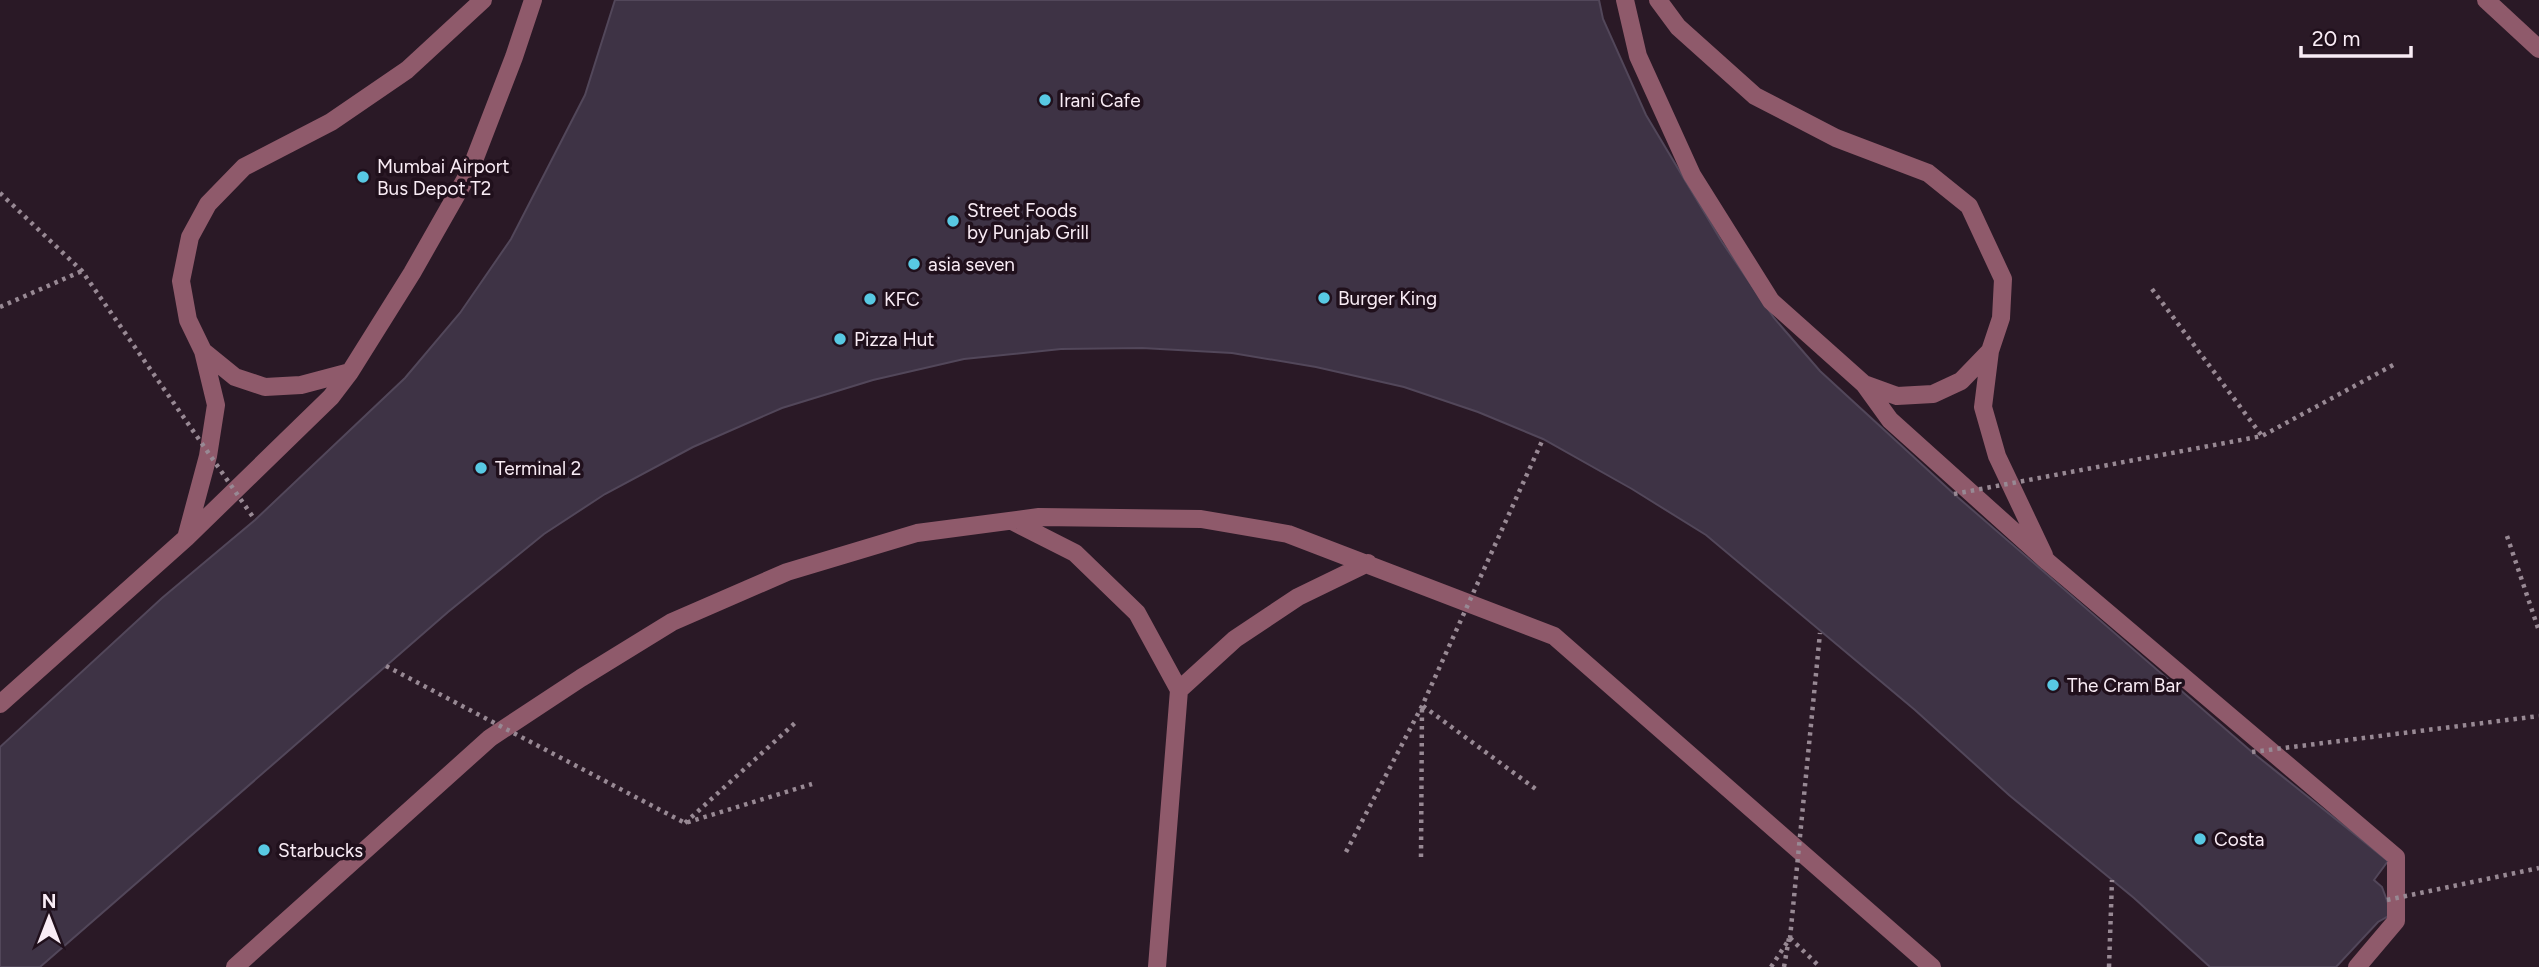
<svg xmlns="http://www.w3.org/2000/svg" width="2539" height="967" viewBox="0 0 2539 967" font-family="Figtree,sans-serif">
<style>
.building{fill:#3e3345;stroke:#52475a;stroke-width:2}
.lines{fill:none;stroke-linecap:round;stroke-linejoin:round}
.path{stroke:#988994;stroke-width:4.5;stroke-dasharray:3.5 5;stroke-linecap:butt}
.service{stroke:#8f5a6b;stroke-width:18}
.path-bridge{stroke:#988994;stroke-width:4.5;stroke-dasharray:3.5 5;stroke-linecap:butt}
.poi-dot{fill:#58c9e3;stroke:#20101c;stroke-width:2.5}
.labels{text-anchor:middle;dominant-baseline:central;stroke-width:7;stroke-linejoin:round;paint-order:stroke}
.poi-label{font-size:19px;fill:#f9ecf5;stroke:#20101c;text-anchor:start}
</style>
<rect width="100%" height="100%" fill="#2a1926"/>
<path class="building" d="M615,0H1599L1603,19L1646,115L1722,242L1774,318L1820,371L1954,494L2252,752L2388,861L2374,880L2382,887L2392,914L2378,922L2336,967H2210L2134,898L2009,795L1915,710L1706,535L1632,489L1543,439L1478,412L1404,387L1316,367L1232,353L1142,348L1061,349L964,359L873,380L782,408L693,447L605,494L544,534L448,612L40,967H0V747L162,598L255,520L405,378L460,313L511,239L585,95Z"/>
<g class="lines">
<path class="path" d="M2152,289L2262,436
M0,307L82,271
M2507,536L2539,631
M1423,706L1537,790
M685,823L795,723
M1421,857L1422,706
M1790,938L1820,967
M1784,967L1789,938
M2109,967L2112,880"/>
<path class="service" d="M1625,0L1638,56L1692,175L1771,301L1864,384L1890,420L2048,562L2396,857V921L2357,967
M1658,0L1678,27L1755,96L1836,138L1928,173L1969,206L2003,279L2001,318L1990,351L1961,381L1933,394L1897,396L1864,384
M2486,0L2539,49
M1990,351L1983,407L1997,456L2044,555
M350,372L301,385L265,387L235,377L203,351L188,320L181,281L190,237L208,204L244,167L331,122L407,70L483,0
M1012,521L1075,553L1137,613L1179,690L1157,967
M186,538L208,456L216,405L203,351
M1179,690L1235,639L1298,597L1368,563
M0,704L186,538L331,397L350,372L412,273L470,171L514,57L533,0
M235,967L490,738L581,678L672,622L787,572L917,533L1039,517L1201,519L1288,534L1554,636L1932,967"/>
<path class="path-bridge" d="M0,193L82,271L255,520
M1954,494L2262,436L2395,364
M386,666L685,823L812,784
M2252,752L2539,716
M1346,852L1422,706L1543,439
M2387,900L2539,868
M1771,967L1790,938L1820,633"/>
</g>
<g class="poi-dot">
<circle cx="1045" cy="100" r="7"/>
<circle cx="363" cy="177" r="7"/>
<circle cx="953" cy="221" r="7"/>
<circle cx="914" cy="264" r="7"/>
<circle cx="1324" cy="298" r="7"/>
<circle cx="870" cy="299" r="7"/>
<circle cx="840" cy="339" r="7"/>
<circle cx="481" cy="468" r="7"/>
<circle cx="2053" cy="685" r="7"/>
<circle cx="2200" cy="839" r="7"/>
<circle cx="264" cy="850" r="7"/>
</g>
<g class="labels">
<g class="poi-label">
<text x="1059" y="100">Irani Cafe</text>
<text x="377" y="166">Mumbai Airport<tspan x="377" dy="22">Bus Depot T2</tspan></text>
<text x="967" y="210">Street Foods<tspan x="967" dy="22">by Punjab Grill</tspan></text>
<text x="928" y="264">asia seven</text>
<text x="1338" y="298">Burger King</text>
<text x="884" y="299">KFC</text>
<text x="854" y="339">Pizza Hut</text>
<text x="495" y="468">Terminal 2</text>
<text x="2067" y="685">The Cram Bar</text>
<text x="2214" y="839">Costa</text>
<text x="278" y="850">Starbucks</text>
</g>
</g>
<g transform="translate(49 918)" stroke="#20101c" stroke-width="5" paint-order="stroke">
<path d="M0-5L12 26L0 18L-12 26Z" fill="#f9ecf5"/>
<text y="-10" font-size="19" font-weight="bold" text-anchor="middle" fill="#f9ecf5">N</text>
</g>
<path d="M2301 46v10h110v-10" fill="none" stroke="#f9ecf5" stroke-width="3.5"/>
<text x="2312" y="46" font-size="21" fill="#f9ecf5" stroke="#20101c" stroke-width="5" paint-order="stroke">20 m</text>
</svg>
